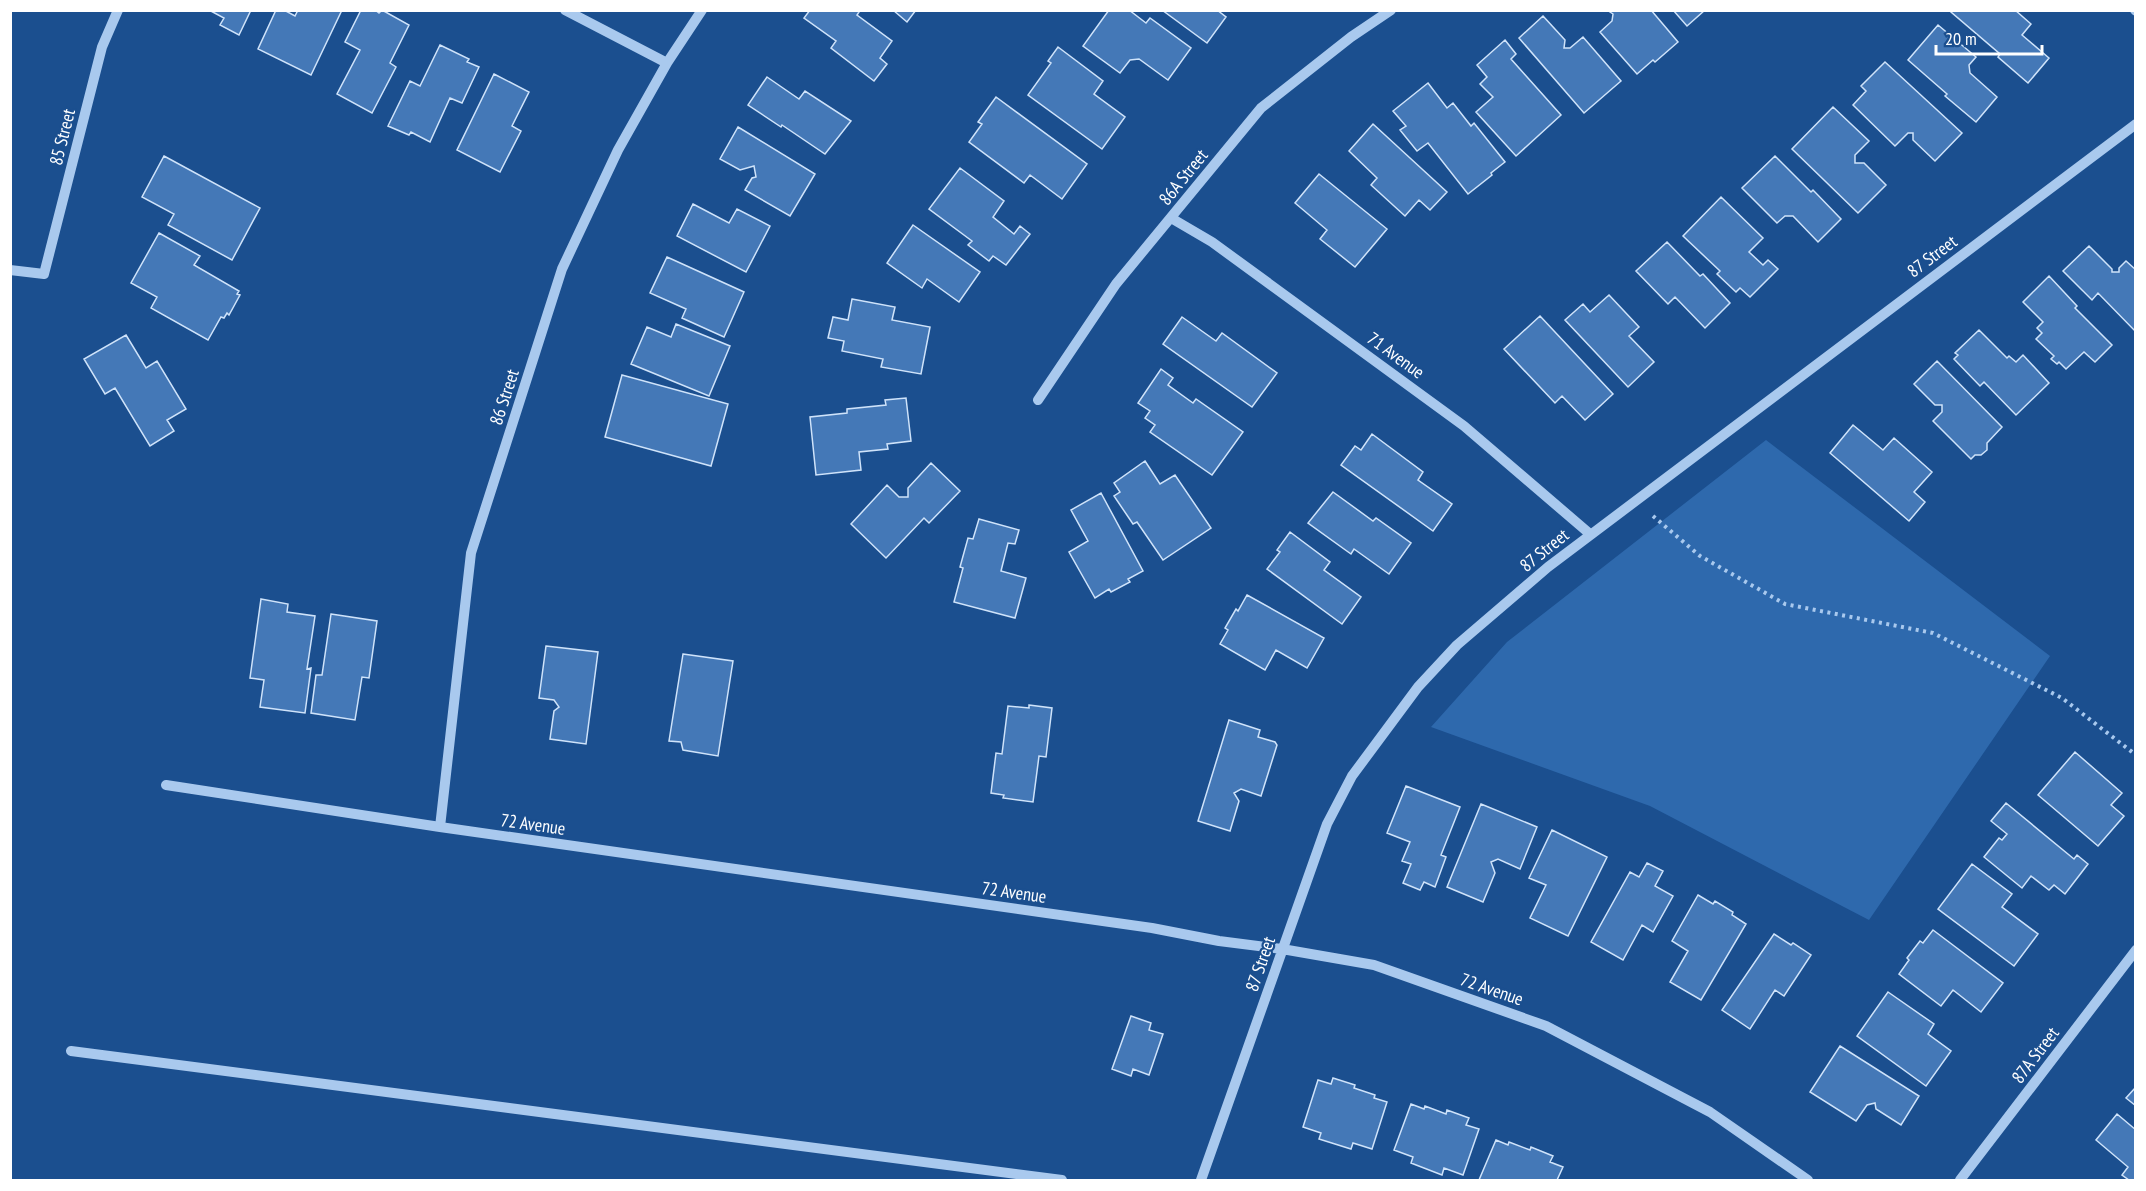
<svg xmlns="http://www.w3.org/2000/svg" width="2146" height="1191" viewBox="0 0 2146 1191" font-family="'PT Sans Narrow',sans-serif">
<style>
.green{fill:#2e69ad}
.building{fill:#4478b7;stroke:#cfe3fa;stroke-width:1.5}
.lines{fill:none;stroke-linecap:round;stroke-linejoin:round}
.path{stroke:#a9c9ee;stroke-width:4;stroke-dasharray:3 4.5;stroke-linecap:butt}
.minor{stroke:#a9c9ee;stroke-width:10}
.labels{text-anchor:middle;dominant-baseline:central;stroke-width:4.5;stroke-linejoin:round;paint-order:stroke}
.street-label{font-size:18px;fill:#fff;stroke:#1b4f8f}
</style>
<rect width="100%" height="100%" fill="#1b4f8f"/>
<path class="green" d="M1766,440L2050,656L1869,920L1650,806L1431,727L1507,642Z"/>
<path class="building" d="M209,10H251L239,35L220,25L224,18Z
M276,10H284L295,16L298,10H342L311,75L258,49Z
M361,10H375L379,13L382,10L409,25L390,63L396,67L372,113L337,94L360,50L345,42Z
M810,10H856L859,12L857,15L892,41L880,58L887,64L874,81L831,48L836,41L804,18Z
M893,10H916L907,22Z
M1109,10H1129L1146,23L1150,18L1191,48L1168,80L1139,59L1130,60L1120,73L1083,46Z
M1162,10H1217L1226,17L1207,43Z
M1607,10H1651L1678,42L1655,62L1653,60L1637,74L1600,32L1612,21L1613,14Z
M1673,10H1705L1687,26Z
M1952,10H2015L2031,24L2022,35L2049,58L2028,83L1998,57L2000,54L1951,12Z
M1543,16L1565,40L1564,48H1570L1583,37L1621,81L1584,113L1519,38Z
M1938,25L1976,57L1969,65L1970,73L1997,97L1976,122L1945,96L1947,94L1908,60Z
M1505,40L1516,54L1511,59L1561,115L1516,156L1476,112L1493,97L1480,84L1487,77L1477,65Z
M440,45L469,59L467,62L479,67L462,103L450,98L430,142L411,132L409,135L388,126L410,81L420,86Z
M1058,47L1103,81L1094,94L1125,117L1102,149L1028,95L1051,63L1048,61Z
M1885,62L1962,133L1935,161L1913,140V133H1908L1895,146L1853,105L1866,91L1861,86Z
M494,74L529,92L512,126L521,131L500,172L457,150Z
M767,77L799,99L805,91L851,121L825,154L782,125L781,127L748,105Z
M1428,83L1447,108L1453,103L1471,126L1474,123L1505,162L1491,173L1492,175L1468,194L1428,143L1417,151L1400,130L1406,126L1393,111Z
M996,97L1087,164L1062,199L1030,175L1024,183L969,142L982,124L978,122Z
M1833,107L1869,141L1855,155V163H1864L1886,185L1858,213L1792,149Z
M1373,124L1447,192L1430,210L1419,200L1405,216L1371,185L1377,178L1349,151Z
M738,127L815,174L790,216L745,190L752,178L756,177L754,166L740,170L720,159Z
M164,156L260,208L232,260L168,225L174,214L142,197Z
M1775,156L1811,192L1813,190L1841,219L1818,242L1793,216H1785L1777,223L1742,188Z
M960,168L1004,201L993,217L1014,234L1020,226L1030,234L1006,265L993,256L989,261L968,245L972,241L929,209Z
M1319,174L1387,229L1355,267L1320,239L1327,230L1295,203Z
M1721,197L1763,238L1749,252L1763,265L1768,260L1778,269L1750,297L1740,288L1736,292L1717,274L1720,271L1683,236Z
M693,204L729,223L737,209L770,226L746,272L677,236Z
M913,225L980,272L959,302L927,279L922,288L887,263Z
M159,233L200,256L194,265L239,291L237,294L240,295L229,315L227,313L224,318L221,317L208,340L151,308L157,297L131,283Z
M1667,242L1700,276L1703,274L1730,303L1705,328L1675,297L1668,304L1636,271Z
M2089,246L2112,269V272H2119V268L2126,261L2136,270V332L2098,293L2092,300L2063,271Z
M667,257L744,292L724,337L682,318L686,309L650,293Z
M2049,276L2077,306L2075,308L2112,345L2095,362L2084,352L2066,369L2059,362L2057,364L2051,359L2054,356L2036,339L2042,333L2037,328L2043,322L2023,302Z
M1609,295L1639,327L1629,336L1654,362L1628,387L1565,320L1583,304L1590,312Z
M852,299L895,307L892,320L930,327L921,374L881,367L883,359L842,351L844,341L828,338L833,317L848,320Z
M1540,316L1613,394L1585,420L1562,396L1555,403L1504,349Z
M1182,317L1216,341L1222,333L1277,373L1252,407L1163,344Z
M676,324L730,346L709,396L631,364L647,327L671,337Z
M1979,330L2007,358L2009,356L2016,362L2023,355L2049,383L2016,415L1984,382L1980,386L1954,359L1958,355L1955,353Z
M126,335L146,368L157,361L186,409L167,420L174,431L150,446L115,388L105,394L84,359Z
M1937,361L2002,427L1987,443V450L1981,455H1975L1971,459L1933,421L1942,412V405H1935L1914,384Z
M1161,369L1173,378L1168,385L1193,403L1196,399L1243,432L1212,475L1150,432L1155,425L1145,418L1150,411L1138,403Z
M622,375L728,404L711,466L605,437Z
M906,398L911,441L887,444L888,449L859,452L861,470L816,475L810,417L847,413V409L886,405L885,400Z
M1853,425L1883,450L1894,438L1932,472L1914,492L1925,502L1909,521L1830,453Z
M1372,434L1423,472L1418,480L1452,504L1433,531L1341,465L1355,446L1361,450Z
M1145,461L1160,484L1175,475L1211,528L1163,560L1137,522L1133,524L1114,496L1120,492L1114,483Z
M931,463L960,491L929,523L924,518L886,558L851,524L887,485L899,497H908V488Z
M1333,492L1373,521L1376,518L1411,543L1389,574L1354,549L1351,554L1308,523Z
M1101,493L1143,571L1128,579L1130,582L1111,592L1109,589L1095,598L1069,552L1088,541L1071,510Z
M979,519L1019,530L1015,544L1008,543L1001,571L1026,578L1015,618L954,602L963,568L960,567L968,538L973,539Z
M1290,532L1330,562L1324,570L1361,597L1342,624L1267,569L1280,552L1277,550Z
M1247,595L1324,638L1307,668L1276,650L1265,670L1220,644L1228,630L1225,628L1236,609L1238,611Z
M261,599L288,604L287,612L315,616L307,669L311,668L305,713L260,707L264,680L250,678Z
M331,614L377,621L369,678L362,677L355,720L311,713L316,675H322Z
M546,646L598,652L586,744L550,739L554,711L559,707L554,700L539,698Z
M683,654L733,661L718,756L683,750L681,742L669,741Z
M1029,705L1052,708L1046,757L1039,756L1033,802L1003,798L1004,795L991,793L996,753L1002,754L1008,706L1029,708Z
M1229,720L1260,730L1258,737L1275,742L1277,745L1261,796L1241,789L1234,793L1239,801L1230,831L1198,821Z
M2075,752L2122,793L2111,805L2124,816L2098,846L2038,795Z
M1406,786L1460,807L1441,855L1446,857L1435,887L1424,882L1420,890L1403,883L1411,864L1402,861L1410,842L1387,833Z
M2006,803L2074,859L2077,855L2088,864L2065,894L2054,885L2049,890L2031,876L2022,888L1984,857L1999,838L2002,840L2007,834L1991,821Z
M1481,804L1537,827L1520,869L1498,859L1491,862L1495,873L1483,902L1447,887Z
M1552,830L1607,857L1568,936L1530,918L1546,885L1529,878Z
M1647,863L1663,871L1655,886L1673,896L1653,932L1642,925L1623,960L1591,942L1630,872L1639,877Z
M1972,864L2012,894L2002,907L2038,934L2014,966L1938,909Z
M1698,895L1713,904L1715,901L1733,912L1732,915L1746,924L1701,1000L1670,982L1688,951L1672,941Z
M1933,930L2003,983L1981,1012L1953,990L1941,1006L1899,974L1909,960L1907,958L1920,941L1923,943Z
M1774,934L1791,945L1793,943L1811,955L1784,996L1775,990L1750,1029L1722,1010Z
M1888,992L1934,1024L1928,1034L1951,1051L1926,1086L1857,1036Z
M1131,1016L1151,1023L1149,1030L1163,1034L1149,1075L1133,1069L1131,1076L1112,1069Z
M1840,1046L1919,1096L1901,1125L1876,1109L1875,1103L1867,1105L1856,1121L1810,1092Z
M1333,1078L1355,1085L1354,1088L1375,1095L1374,1098L1387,1102L1372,1149L1353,1143L1351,1149L1319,1139L1321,1133L1303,1127L1318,1080L1331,1084Z
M2136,1087V1106L2126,1098Z
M1411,1104L1424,1109L1425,1106L1446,1114L1447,1110L1469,1118L1466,1125L1479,1129L1463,1175L1444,1168L1442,1175L1411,1163L1413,1157L1394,1150Z
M2117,1114L2136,1130V1180H2129L2122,1175L2128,1167L2096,1140Z
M1496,1140L1508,1145L1509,1142L1530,1150L1531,1147L1553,1156L1550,1162L1563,1167L1557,1180H1479Z"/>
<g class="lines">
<path class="path" d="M1653,516L1700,556L1785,604L1933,633L2062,698L2136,755"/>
<path class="minor" d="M565,10L667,63
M2135,10L2136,11
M1171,218L1212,242L1464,426L1590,534
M10,270L44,274L102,47L118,10
M1038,400L1116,284L1261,108L1351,37L1391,10
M166,785L440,827L1152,928L1219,941L1282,949L1374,965L1546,1026L1710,1112L1808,1180
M440,827L471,553L562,269L618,150L667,63L702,10
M71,1051L1062,1180
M1201,1180L1327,824L1352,776L1418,687L1457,645L1548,567L2136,124
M1960,1180L2136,950"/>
</g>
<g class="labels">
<g class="street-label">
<text transform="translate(62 137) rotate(-76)">85 Street</text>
<text transform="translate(1183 177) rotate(-51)">86A Street</text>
<text transform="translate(1932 256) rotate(-37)">87 Street</text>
<text transform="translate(1396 355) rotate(36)">71 Avenue</text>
<text transform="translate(504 397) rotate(-72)">86 Street</text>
<text transform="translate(1544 550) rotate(-39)">87 Street</text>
<text transform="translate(533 824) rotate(8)">72 Avenue</text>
<text transform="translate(1014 892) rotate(8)">72 Avenue</text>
<text transform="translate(1260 964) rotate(-71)">87 Street</text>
<text transform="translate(1492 989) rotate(19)">72 Avenue</text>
<text transform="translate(2035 1055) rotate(-53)">87A Street</text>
</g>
</g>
<rect width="2146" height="1191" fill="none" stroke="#ffffff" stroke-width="24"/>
<path d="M1936 45v9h106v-9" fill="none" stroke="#ffffff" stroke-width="3"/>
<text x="1945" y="45" font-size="18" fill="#ffffff" stroke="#1b4f8f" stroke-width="4.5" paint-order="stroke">20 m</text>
</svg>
